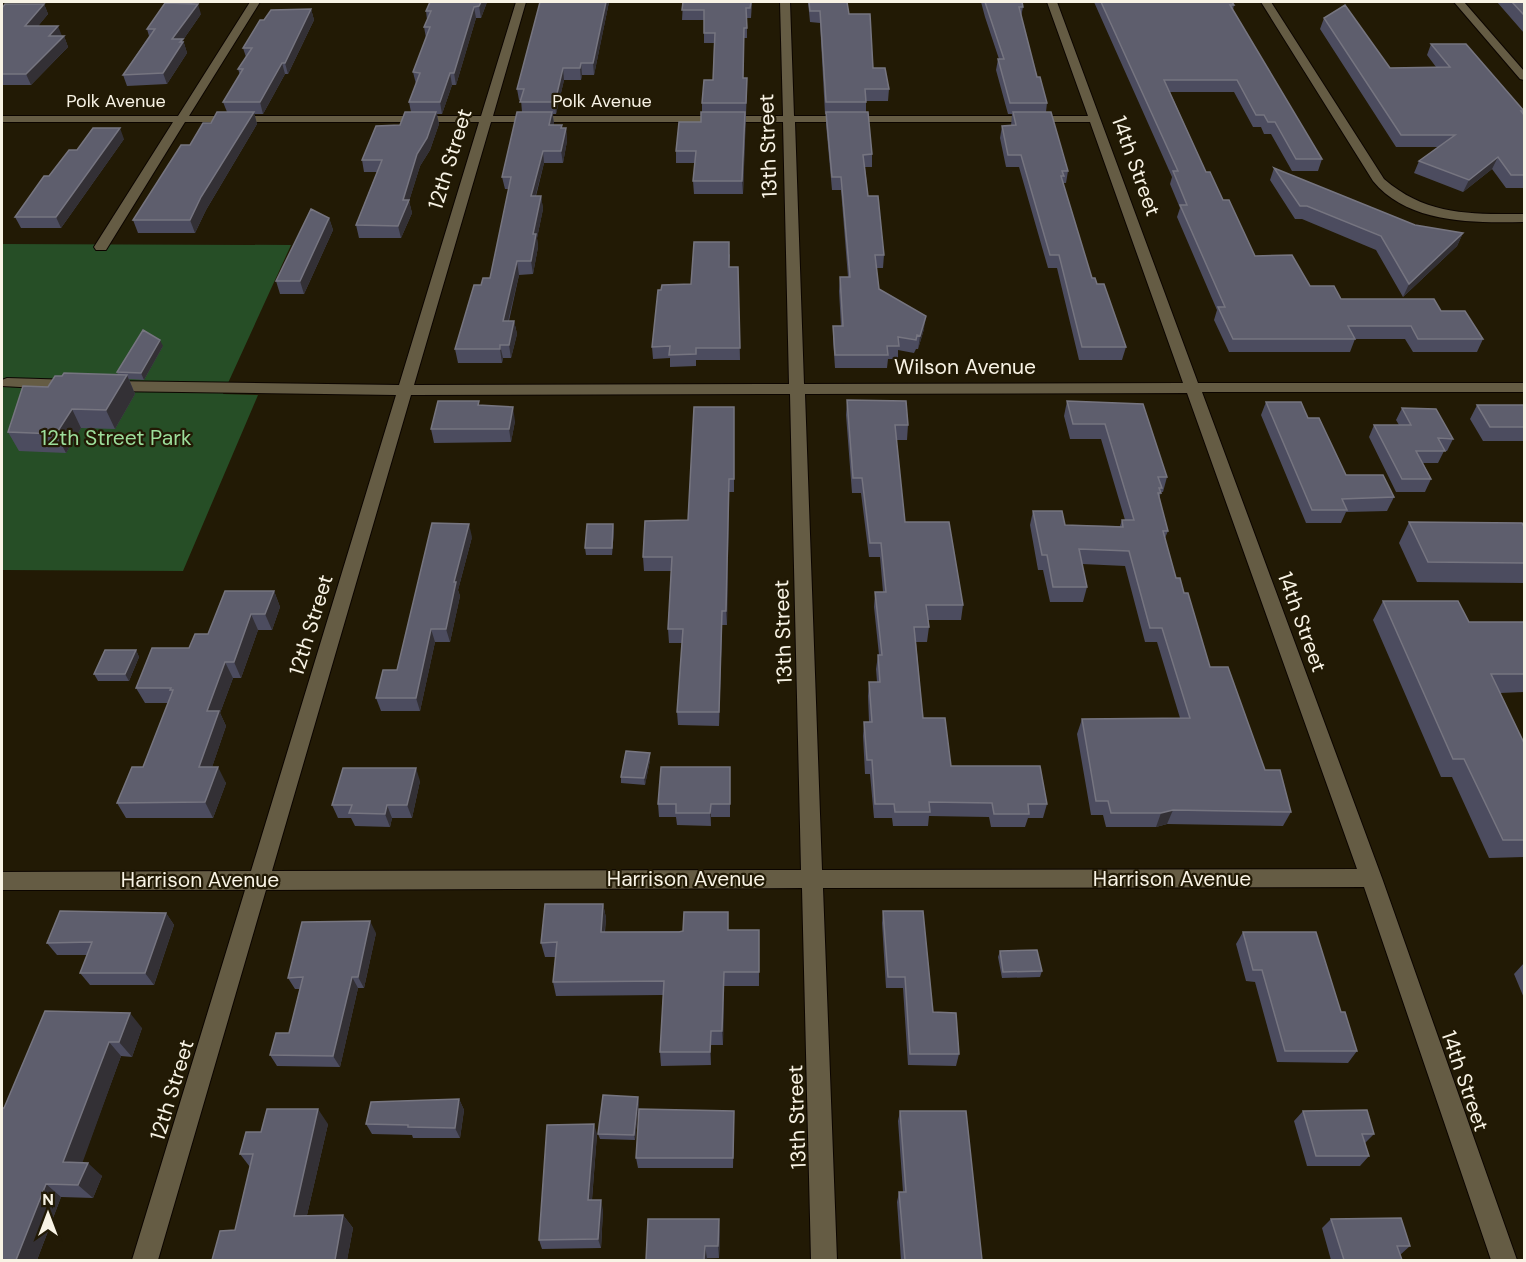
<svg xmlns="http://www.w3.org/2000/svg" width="1526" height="1262" viewBox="0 0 1526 1262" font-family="'DM Sans',sans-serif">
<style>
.green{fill:#264e26}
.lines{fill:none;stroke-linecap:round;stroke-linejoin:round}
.minor-casing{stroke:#0c0500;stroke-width:2}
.minor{fill:#655c44;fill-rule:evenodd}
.wall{fill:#4c4c5f}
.shaded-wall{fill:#333035}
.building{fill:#5e5e6d;stroke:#767580;stroke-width:1.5}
.labels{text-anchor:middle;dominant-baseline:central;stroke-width:4.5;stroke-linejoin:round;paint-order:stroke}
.far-street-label{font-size:18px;fill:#f8f3e5;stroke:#221a05}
.street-label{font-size:21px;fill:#f8f3e5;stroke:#221a05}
.park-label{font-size:21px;fill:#9cde9b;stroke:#221a05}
</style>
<rect width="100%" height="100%" fill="#221a05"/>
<path class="green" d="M2,244L291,245L223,394L258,395L183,571L2,570Z"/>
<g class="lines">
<defs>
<path id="minor" d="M250,2H260L189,116H481L516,2H526L493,116H783L780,2H790L794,116H1088L1047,2H1057L1198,383H1524V392H1202L1382,878L1517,1260H1491L1364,887L823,888L837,1260H811L802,888L266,890L158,1260H132L245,890H2V872L251,871L396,395L107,391L100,386L107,381L399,385L479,122H185L106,250H96L94,247L173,122H2V116H178ZM491,122H783L789,384L414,385ZM795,122H1090L1183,383L804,384ZM1187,393L1357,869L822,870L805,394ZM790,394L801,870L272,871L411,395Z
M1261,2H1271L1384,179C1427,216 1470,214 1524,214V222C1474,223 1408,224 1373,181Z
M1454,2H1464L1524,71V80L1520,79Z
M7,378L74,380L81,385L74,390L2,386V380Z"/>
</defs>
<use href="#minor" class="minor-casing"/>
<use href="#minor" class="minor"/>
</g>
<path class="wall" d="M430,2H487L481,18H476L456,85H452L442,114H437L439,124L430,150L420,166L409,201L412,213L401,238H359L356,225L377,172H364L362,160L400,125L411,112L409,102L416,84L413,72L426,38L424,27L427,20L426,11Z
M609,2L594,75H582L581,80H564L556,114H553L554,125H562V128H566L567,141L563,163H544L536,196H541L543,209L537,238L538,247L533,274L519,275L509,321H514L517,334L511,358H503L502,363H458L455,349L481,285L490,278L509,189H505L502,177L522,112L521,100H519L517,89Z
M683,2H752L751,18H747V38H744L743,78L747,88L743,194H694L693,181L695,163H676V151L701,122L702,112V103L713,80L714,43H704V20H682Z
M808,2H847L849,14L873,68L889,89L888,101H866V112L872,154V167H865L868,196L884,255L883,268H876L879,289L924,329L918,349H916L914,353L898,350V359H888L887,368H835L833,339V326H841L839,291L840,277H848L841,190H832L826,124V114H825L820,23L810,22Z
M981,2H1022L1023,7L1021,17L1037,77L1047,103L1046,112L1068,171L1066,183H1063L1092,278L1097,284L1126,347L1122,360H1079L1057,268H1048L1019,167H1006L1000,138L1002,126H1011L1012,114H1008L996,70L998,59H999L985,17Z
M1094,2H1232L1234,5L1233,10L1322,159L1318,171H1292L1271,134H1264L1261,127H1253L1234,92H1170L1206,172L1255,256L1310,286L1341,299L1441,311L1483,339L1477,352H1413L1405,339H1355L1350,352H1229L1214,320L1217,310L1177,217L1180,208L1170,184L1172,177Z
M1497,2H1524V33Z
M44,4L48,14L38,26L62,36H64L68,47L31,85H2V8Z
M311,9L314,20L288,74H285L263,114H254L257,124L206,210L195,233H138L133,220L190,145L211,123L227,112L223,102L240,75L238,69L246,57L243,48L264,20Z
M201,14L183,40L187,53L167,84L127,86L123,75L149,36L147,29Z
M1324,18L1390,68L1436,67L1427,55L1431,44L1524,111L1523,113L1524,115V188H1506L1492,169L1463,192L1414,173L1419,161L1438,147H1396L1320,29Z
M124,139L61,228H21L15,217L49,176L77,150Z
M1274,168L1415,225L1463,233L1457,246L1403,297L1376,250L1302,219H1295L1270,180Z
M329,218L333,230L304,294H280L276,281Z
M730,254L729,267H738L740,360H696V366L670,367V358L653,359L652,347L661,290L691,284Z
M163,346L144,380L129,379L135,394L115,429L81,428L66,453L19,451L8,432L48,387L62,376L118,375L117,372Z
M847,400L908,425L907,440H896L905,522L963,605L961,620H928L929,627L927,642H916L923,718L951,766L1047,804L1043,818H1028L1025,827H991L989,817L929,816L928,826H893L892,818H874L870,774H865L863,736L864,722H869L868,696L869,682H877L876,669L878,655H879L874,607L875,592H883L880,557H869L861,493H852L846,415Z
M1067,401L1143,404L1167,477L1163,492H1161L1159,499L1168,531L1165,538L1176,578L1184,593L1210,667L1265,770L1291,812L1283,826L1167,824L1156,827H1106L1103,815H1091L1077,734L1082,719L1180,718L1157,642H1145L1125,566L1082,564L1087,587L1083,602H1050L1043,570H1038L1030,525L1033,511L1065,525L1120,526L1122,520H1125L1101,439H1070L1064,416Z
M1266,402L1308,418L1346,475L1394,497L1387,511L1346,512L1341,523H1306L1261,415Z
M480,405L515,421L511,442L434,443L431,429Z
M1477,405H1524V441H1483L1470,419Z
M734,407V492H729L727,625H722L719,726L678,725L677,712L682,643H669L668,629L671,571H644L643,557L688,520Z
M1402,408L1453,439L1447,451H1444L1438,463H1423L1431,479L1425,492H1396L1369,437L1374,425H1399L1396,420Z
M1409,522L1524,527V583L1417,582L1399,543Z
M613,524L614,530L612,555H586L585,548Z
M472,537L458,590L460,596L450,642H435L420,711H381L376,698L397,670Z
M274,591L280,607L272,630H258L241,678H233L220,713L226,726L212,767L226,783L213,818H126L117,803L143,767L168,703H145L136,688L208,634Z
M1383,601L1469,622H1524V692L1500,693L1524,743V857L1489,858L1452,777H1441L1373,620Z
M136,650L139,657L129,681H98L94,674Z
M650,760L645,785L621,783V777Z
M730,767V817H711V826L677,825L676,817H659L658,804Z
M420,781L412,818H392L390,827L355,826L351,818H338L332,805Z
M603,904L606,918L605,932L759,930V986H724L723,1045H711V1065L661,1066L660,1052L663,995L556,996L553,982L556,957H545L541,943Z
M883,911L933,1012L959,1054L956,1066L908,1065L903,988H886L882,923Z
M166,913L174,925L154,985H90L80,973L87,955H57L47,943Z
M1243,932L1357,1051L1348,1063L1277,1062L1255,982L1246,981L1236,944Z
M376,933L364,988H358L340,1067L277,1066L270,1055L289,1033L300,989H295L288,978Z
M1000,951L1042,971L1040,977L1002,978L998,957Z
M1524,963V998L1514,974Z
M45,1011L142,1028L132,1057L121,1056L82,1162L102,1176L93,1198L61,1197L37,1260H2L4,1108Z
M459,1099L464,1110L460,1138H413L412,1135L372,1134L366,1124Z
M639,1102L635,1140L600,1139L598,1134Z
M900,1111L982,1260H901L897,1202L899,1192H903L898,1121Z
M1303,1111L1374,1134L1365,1143L1369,1156L1360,1166H1307L1294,1121Z
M734,1121L733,1168H638L636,1158Z
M328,1124L307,1215H343L353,1228L347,1260H212L235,1230L250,1167L240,1154L261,1132Z
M597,1134L592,1200L603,1210L601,1248L542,1249L539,1240Z
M1331,1219L1410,1246L1400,1255L1402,1260H1331L1322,1228Z
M720,1231L719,1258L646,1260Z"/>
<path class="shaded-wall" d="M481,2H487L481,18L479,6Z
M606,2H609L594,75L593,63Z
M44,4L48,14L30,36L25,26Z
M198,4L201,14L183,40L187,53L167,84L163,73L172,39Z
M474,7L476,18L456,85L454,73Z
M311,9L314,20L288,74L285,63Z
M58,26L62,36H49Z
M64,36L68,47L31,85L26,74Z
M282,63L285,74L263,114L260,102Z
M581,63L582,75L581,80L580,68Z
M563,68L564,80L556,114L555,102Z
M450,73L452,85L442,114L440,102Z
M254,112L257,124L206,210L195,233L190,220L201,197Z
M436,112L439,124L430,150L420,166L409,201L412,213L401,238L398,226L403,200L417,154Z
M552,112L554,124L551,138L549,125Z
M745,112V124L743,194L742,181Z
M120,128L124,139L61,228L56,217Z
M566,128L567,141L563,163L561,151Z
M543,151L544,163L532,209L531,196Z
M1498,157L1492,169L1463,192L1469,180Z
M541,196L543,209L537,238L538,247L533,274L531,261L533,234Z
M329,218L333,230L304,294L300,281Z
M1463,233L1457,246L1403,297L1409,284Z
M517,261L519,275L505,334L503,321Z
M926,316L924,329L918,349L920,336Z
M514,321L517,334L511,358L509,345Z
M160,340L163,346L144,380L141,373Z
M500,345L503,358L502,363L500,349Z
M127,375L135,394L115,429L106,410Z
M513,407L515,421L511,442L509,429Z
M72,409L81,428L66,453L56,434Z
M729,479V492L727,625L726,611Z
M469,524L472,537L458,590L460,596L450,642L446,629L454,582Z
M613,524L614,530L612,555V548Z
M274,591L280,607L272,630L265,614Z
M722,611V625L719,726V712Z
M251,614L258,630L241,678L234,662Z
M431,629L435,642L420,711L416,698Z
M136,650L139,657L129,681L125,674Z
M225,662L233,678L220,713L226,726L207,782L199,767L207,711Z
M650,753V760L645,785L644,778Z
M218,767L226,783L213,818L205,802Z
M416,768L420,781L412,818L407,805Z
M711,804V826L710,813Z
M387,805L392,818L390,827L385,814Z
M1173,810L1167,824L1156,827L1161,813Z
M603,904L606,918L603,946L601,932Z
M166,913L174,925L154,985L145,973Z
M370,921L376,933L364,988L358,977Z
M724,972V986L723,1045L722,1031Z
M352,977L358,988L340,1067L333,1056Z
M130,1013L142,1028L132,1057L119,1042Z
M711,1031V1065L710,1052Z
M109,1042L121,1056L78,1175L63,1162Z
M638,1097L639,1102L635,1140L634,1135Z
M459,1099L464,1110L460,1138L455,1128Z
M318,1109L328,1124L304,1228L294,1216Z
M594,1124L597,1134L591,1210L588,1200Z
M88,1163L102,1176L93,1198L78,1185Z
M46,1184L61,1197L37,1260H16Z
M601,1200L603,1210L601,1248L598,1239Z
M343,1215L353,1228L347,1260H335Z
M719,1219L720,1231L719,1258L718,1246Z
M705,1246L707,1258V1260H704Z"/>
<path class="building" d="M430,2H481L479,6L474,7L454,73H450L440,102H409L420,73L413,72L430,27H424L431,11H426Z
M540,2H606L593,63H581L580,68H563L555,102H520L524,89H517Z
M683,2H751L750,8H746L747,28H744L743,78H747L746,103H702L704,80H713L715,33H704V10H682Z
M809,2H847L849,14H870L873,68H885L889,89H865L866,102H826L820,11H810Z
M985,2H1022L1023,7H1019L1037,77H1040L1047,103H1010L998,59H1004Z
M1101,2H1232L1234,5H1230L1322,159H1296L1275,122H1268L1264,115H1256L1237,80H1164L1206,172H1210L1223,200H1229L1255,256L1292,255L1310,286H1334L1341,299H1434L1441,311H1465L1483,339H1418L1411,326H1348L1355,339H1233L1218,307H1225L1180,205H1187L1173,171H1178Z
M1512,2H1524V15Z
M165,3L198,4L172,39H183L180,42H183L163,73L123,75L155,29H147Z
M5,4H44L25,26H58L49,36H64L26,74H2V8Z
M1345,5L1390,68L1450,67L1431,44H1466L1524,111H1521L1524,115V175H1511L1498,157L1469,180L1419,161L1455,135H1401L1324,18Z
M311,9L285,63H282L260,102H223L243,69H238L252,48H243L260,20H264L271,10Z
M217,112H254L201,197L190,220H133L181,145H190L203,123H211Z
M405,112H436L427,138L417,154L403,200H409L398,226L356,225L382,160H362L376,126L400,125Z
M517,112H552L549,125H562L561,128H566L561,151H543L531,196H541L533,234H536L531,261H517L503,321H514L509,345H500V349H455L474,285H481L483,278H490L511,177H502Z
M701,112H745L742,181H693L696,151H676L679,122H701Z
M826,112H868L872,154L863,155L868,196H878L884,255H875L879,289L926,316L920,336L917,335L916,340L898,337L899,346H887L888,355H835L833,326H843L840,277H850L841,177H832Z
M1013,112H1051L1068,171H1062L1064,176H1061L1092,278H1095L1097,284H1104L1126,347H1082L1059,255H1050L1021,155H1008L1002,126L1016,125Z
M93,128H120L56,217H15L44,176H49L69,150H77Z
M1274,168L1415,225L1463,233L1409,284L1381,236L1307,206H1300Z
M311,209L329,218L300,281H276Z
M694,242H729V267H738L740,348H696V354L669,355L670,346L652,347L658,290H661L662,285L691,284Z
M143,330L160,340L141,373L117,372Z
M64,373L127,375L106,410L72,409L56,434L8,432L23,386L48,387L55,376H62Z
M847,400L906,401L908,425H895L905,522H949L963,605H926L929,627H914L923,718H945L951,766H1040L1047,804H1028L1029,814H994L992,803L929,802L930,812H895L894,804H875L872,760H867L864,722H872L869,682H880L878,655H882L875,592H886L881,543H870L862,478H853Z
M438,401H479L478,405L513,407L509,429H431Z
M1067,401L1143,404L1167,477H1158L1162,488H1159L1161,493H1158L1168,531H1163L1176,578H1180L1184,593H1188L1210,667H1228L1265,770H1280L1291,812L1173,810L1161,813H1111L1108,801H1096L1082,719L1190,718L1162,628H1150L1129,551L1079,549L1087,587H1053L1047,555H1042L1033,511H1062L1065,525L1123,527L1122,520H1134L1105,424H1073Z
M1266,402H1301L1308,418H1319L1346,475H1383L1394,497L1342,499L1347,510H1312Z
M1477,405H1524V427H1490Z
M694,407H734V479H729L726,611H722L719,712H677L683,629H668L672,557H643L645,521L688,520Z
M1402,408L1436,409L1453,439L1438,438L1445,451H1416L1431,479H1402L1374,425H1411Z
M1409,522L1522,523L1524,527V563L1428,562Z
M432,523L469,524L454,582H456L446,629H431L416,698H376L383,670H397Z
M587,524H613L612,548H585Z
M225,591H274L265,614H251L234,662H225L207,711H219L199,767H218L205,802L117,803L132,767H143L173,690H170L171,688H136L152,648H189L195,634H208Z
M1383,601H1458L1469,622H1524V674H1491L1524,743V840H1503L1464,759H1453Z
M105,650H136L125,674H94Z
M626,751L650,753L644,778L621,777Z
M661,767H730V804H711L710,813H676V804H658Z
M343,768H416L407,805H387L385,814L349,813L352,805H332Z
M545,904H603L601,932H679L683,931L684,912H728V930H759V972H724L722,1031H711L710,1052H660L664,981L553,982L557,942L541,943Z
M60,911L166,913L145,973H80L92,942L47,943Z
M883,911H923L933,1012L956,1013L959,1054H910L905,977H888Z
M370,921L358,977H352L333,1056L270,1055L276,1033H289L303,977L288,978L302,922Z
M1243,932H1316L1341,1012H1345L1357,1051H1285L1262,970H1253Z
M1037,950L1042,971L1003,972L1000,951Z
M45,1011L130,1013L119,1042H109L63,1162L88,1163L78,1185L46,1184L16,1260H2V1108H4Z
M603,1095L638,1097L634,1135L598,1134Z
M459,1099L455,1128L408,1127V1125L366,1124L371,1102Z
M267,1109H318L294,1216L343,1215L335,1260H212L220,1231L235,1230L253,1154H240L246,1132H261Z
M639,1109L734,1111L733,1158H636Z
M1367,1110L1374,1134H1362L1369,1156H1316L1303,1111Z
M900,1111H966L982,1260H905L899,1192H906Z
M594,1124L588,1200H601L598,1239L539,1240L547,1125Z
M1401,1218L1410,1246H1397L1402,1260H1344L1331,1219Z
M648,1219H719L718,1246H705L704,1260H646Z"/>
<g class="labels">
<g class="far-street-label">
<text x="116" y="101">Polk Avenue</text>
<text x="602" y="101">Polk Avenue</text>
</g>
<g class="street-label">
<text transform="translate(768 146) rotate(-92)">13th Street</text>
<text transform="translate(450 159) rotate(-73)">12th Street</text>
<text transform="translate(1136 166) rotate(70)">14th Street</text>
<text x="965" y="367">Wilson Avenue</text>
<text transform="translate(1302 622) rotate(70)">14th Street</text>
<text transform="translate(311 625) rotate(-73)">12th Street</text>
<text transform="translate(783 632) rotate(-92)">13th Street</text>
<text x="686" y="879">Harrison Avenue</text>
<text x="1172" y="879">Harrison Avenue</text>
<text x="200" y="880">Harrison Avenue</text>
<text transform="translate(1465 1081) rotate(71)">14th Street</text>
<text transform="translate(172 1090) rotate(-73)">12th Street</text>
<text transform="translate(797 1117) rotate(-92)">13th Street</text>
</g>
<g class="park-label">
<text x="116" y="438">12th Street Park</text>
</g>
</g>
<rect width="1526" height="1262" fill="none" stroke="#f8f3e5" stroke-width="6"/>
<g transform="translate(48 1214)" stroke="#221a05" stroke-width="4.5" paint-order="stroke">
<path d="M0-4.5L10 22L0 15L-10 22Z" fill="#f8f3e5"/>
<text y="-9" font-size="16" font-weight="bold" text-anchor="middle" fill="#f8f3e5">N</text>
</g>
</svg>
